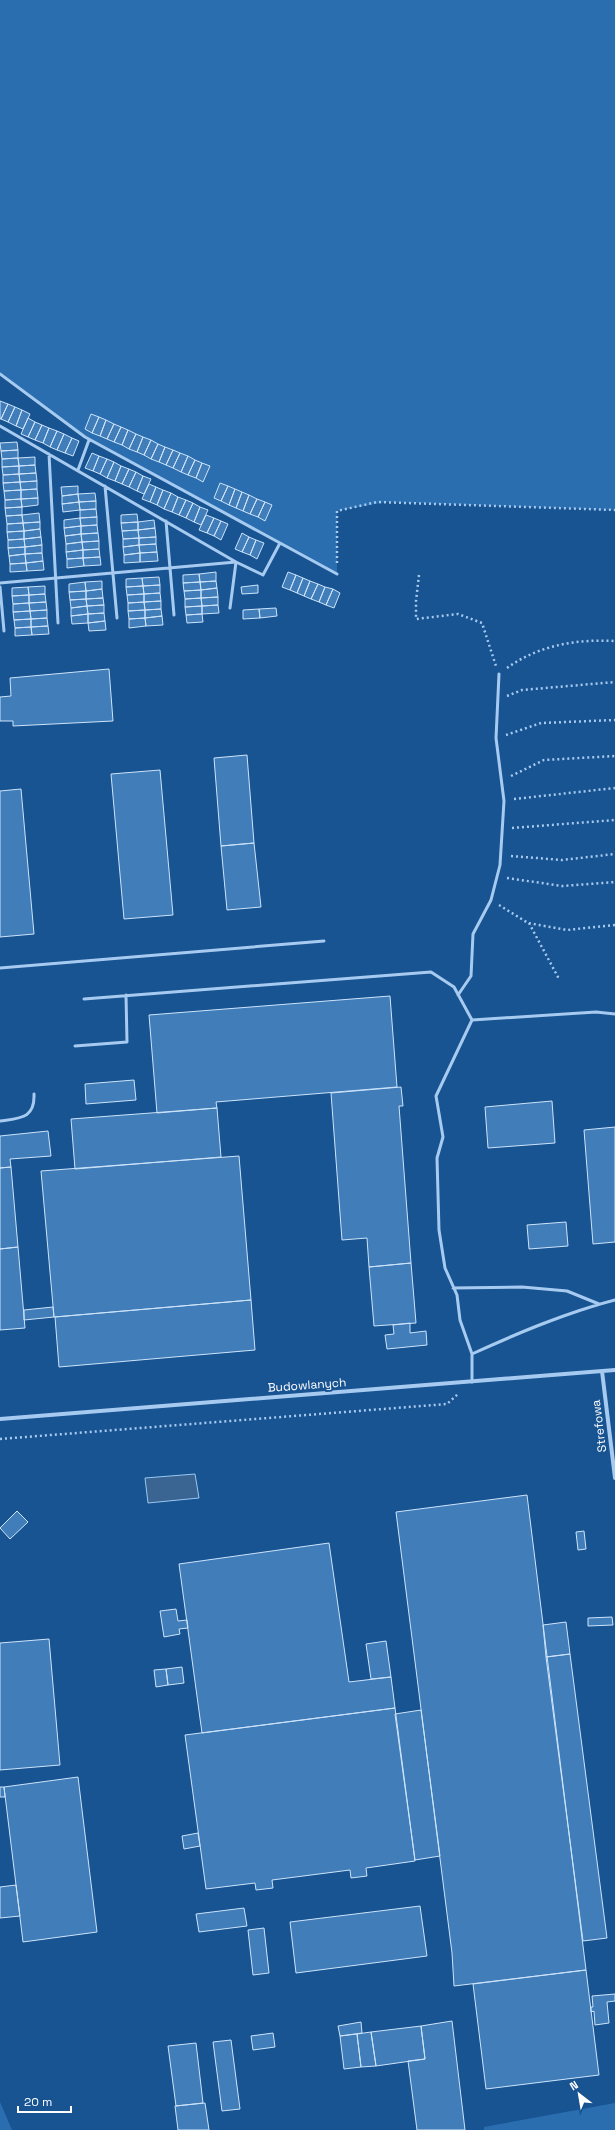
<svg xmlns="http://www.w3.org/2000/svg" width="615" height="2130" viewBox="0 0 615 2130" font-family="'Space Grotesk',sans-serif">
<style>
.green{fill:#2a6eb0}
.water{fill:#3a6592;stroke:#99c7f2}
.building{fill:#417db9;stroke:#cde4fb}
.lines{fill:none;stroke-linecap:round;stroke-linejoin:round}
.path{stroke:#a7cbf0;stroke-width:2.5;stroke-dasharray:2 3;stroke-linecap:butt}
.service{stroke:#a7cbf0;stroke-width:3}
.minor{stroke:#a7cbf0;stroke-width:4}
.labels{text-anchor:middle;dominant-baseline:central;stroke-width:4;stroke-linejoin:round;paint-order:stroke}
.street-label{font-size:12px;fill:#fff;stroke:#185392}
</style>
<rect width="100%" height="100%" fill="#185392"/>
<path class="green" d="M0,0H615V510L386,502L337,511V574L89,440L0,373Z
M0,2102L12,2130H0Z
M615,2103V2130H484V2127Z"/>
<path class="water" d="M195,1474L199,1498L148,1503L145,1478Z"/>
<path class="building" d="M0,401L8,404L1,419H0Z
M8,404L15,407L8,422L1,419Z
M15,407L22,410L16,426L8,422Z
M22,410L30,414L23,429L16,426Z
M91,414L99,417L92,433L85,429Z
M99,417L106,420L100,436L92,433Z
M28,418L35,422L28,437L21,434Z
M106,420L114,424L107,439L100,436Z
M35,422L42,425L35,440L28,437Z
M114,424L121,427L114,442L107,439Z
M42,425L49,428L43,443L35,440Z
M121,427L128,430L122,445L114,442Z
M49,428L57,431L50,447L43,443Z
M128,430L136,434L129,449L122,445Z
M57,431L64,434L57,450L50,447Z
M64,434L72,438L65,453L57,450Z
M136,434L143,437L137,452L129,449Z
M143,437L151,440L144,455L137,452Z
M72,438L79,441L73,456L65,453Z
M151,440L158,444L151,459L144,455Z
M17,442L18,450L1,451L0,443Z
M158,444L165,447L159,462L151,459Z
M165,447L173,450L166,465L159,462Z
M18,450V458L2,459L1,451Z
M173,450L180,453L173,468L166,465Z
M92,453L99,456L93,471L85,468Z
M180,453L188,456L181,472L173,468Z
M99,456L107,459L100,474L93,471Z
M188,456L195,460L188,475L181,472Z
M35,457V465L19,466L18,458Z
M18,458L19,466L2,467V459Z
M107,459L114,462L107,478L100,474Z
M195,460L202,463L196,478L188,475Z
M114,462L121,466L115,481L107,478Z
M202,463L210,466L203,482L196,478Z
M35,465L36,473L19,474V466Z
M19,466V474L3,475L2,467Z
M121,466L129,469L122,484L115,481Z
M129,469L136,472L129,487L122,484Z
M136,472L143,476L137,491L129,487Z
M36,473L37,481L20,482L19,474Z
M19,474L20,482L3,483V475Z
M143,476L151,479L144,494L137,491Z
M37,481V489L21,490L20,482Z
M20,482L21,490L4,491L3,483Z
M220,483L228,486L221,501L214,498Z
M149,484L156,487L150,502L142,499Z
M78,486V494L62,496L61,487Z
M228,486L235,489L229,505L221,501Z
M156,487L163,490L157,505L150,502Z
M37,489L38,498L21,499V490Z
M235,489L242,492L236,508L229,505Z
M21,490V499L5,500L4,491Z
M163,490L171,493L164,509L157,505Z
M242,492L249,495L243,511L236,508Z
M95,493L96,501L79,502L78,494Z
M171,493L178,497L172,512L164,509Z
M78,494L79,502L62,504V496Z
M249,495L257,499L250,514L243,511Z
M178,497L186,500L179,515L172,512Z
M38,498V505L22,507L21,499Z
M21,499L22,507L5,508V500Z
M257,499L265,502L258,517L250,514Z
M186,500L193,503L186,518L179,515Z
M96,501V509L80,510L79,502Z
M79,502L80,510L63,512L62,504Z
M265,502L272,505L265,521L258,517Z
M193,503L200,507L194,522L186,518Z
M22,507V515L6,516L5,508Z
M200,507L208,510L201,525L194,522Z
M96,509L97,517L80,518V510Z
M39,513L40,522L23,523L22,515Z
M137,514L138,522L121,523V515Z
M22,515L23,523L7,524L6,516Z
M206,515L214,518L207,533L199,530Z
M97,517V525L81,526L80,518Z
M80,518L81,526L64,528V520Z
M214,518L221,521L214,536L207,533Z
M154,520L155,528L138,530V522Z
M221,521L228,524L221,540L214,536Z
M40,522V529L24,531L23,523Z
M138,522V530L122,531L121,523Z
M23,523L24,531L7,532V524Z
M97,525L98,533L81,534V526Z
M81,526V534L65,536L64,528Z
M155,528L156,537L139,538L138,530Z
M40,529L41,537L24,539V531Z
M138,530L139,538L123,539L122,531Z
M24,531V539L8,540L7,532Z
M98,533L99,541L82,542L81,534Z
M242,533L249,537L242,552L235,549Z
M81,534L82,542L66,544L65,536Z
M41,537L42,545L25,547L24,539Z
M156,537V544L139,545V538Z
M249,537L256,540L250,555L242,552Z
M139,538V545L123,547V539Z
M24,539L25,547L8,548V540Z
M256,540L264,543L257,559L250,555Z
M99,541V549L83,550L82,542Z
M82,542L83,550L66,552V544Z
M156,544L157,552L140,553L139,545Z
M42,545V553L25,554V547Z
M139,545L140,553L124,555L123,547Z
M25,547V554L9,556L8,548Z
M99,549L100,557L83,558V550Z
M83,550V558L67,559L66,552Z
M157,552L158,561L140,562V553Z
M42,553L43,561L26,563L25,554Z
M140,553V562L124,563V555Z
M25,554L26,563L10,564L9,556Z
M100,557L101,565L84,566L83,558Z
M83,558L84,566L67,568V559Z
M43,561L44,570L27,571L26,563Z
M26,563L27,571L10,572V564Z
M216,572V581L200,582L199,574Z
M288,572L296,575L290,590L282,587Z
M199,574L200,582L183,583V575Z
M296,575L303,578L297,593L290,590Z
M159,577L160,585L143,586L142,578Z
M142,578L143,586L126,587V579Z
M303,578L310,581L304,596L297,593Z
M102,581V589L86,591L85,582Z
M216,581L217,588L201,590L200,582Z
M310,581L318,584L311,599L304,596Z
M85,582L86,591L69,592V584Z
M200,582L201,590L184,591L183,583Z
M318,584L325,587L319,602L311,599Z
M160,585V593L144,594L143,586Z
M258,585V593L242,594L241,587Z
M45,586V594L29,595L28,587Z
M143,586L144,594L127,595L126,587Z
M28,587L29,595L12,596V588Z
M325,587L333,589L326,605L319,602Z
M217,588L218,597L201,598V590Z
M102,589L103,598L86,599V591Z
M333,589L340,593L334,608L326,605Z
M201,590V598L185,599L184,591Z
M86,591V599L70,600L69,592Z
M160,593L161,601L144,602V594Z
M45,594L46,602L29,603V595Z
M144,594V602L128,603L127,595Z
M29,595V603L13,604L12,596Z
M218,597V605L202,606L201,598Z
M103,598L104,605L87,606L86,599Z
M201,598L202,606L185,607V599Z
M86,599L87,606L71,608L70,600Z
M161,601V609L145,610L144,602Z
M46,602L47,610L30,611L29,603Z
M144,602L145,610L128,611V603Z
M29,603L30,611L13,612V604Z
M104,605V613L88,614L87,606Z
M218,605L219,613L202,614V606Z
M87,606L88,614L71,616V608Z
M202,606V614L186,615L185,607Z
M276,608L277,616L260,618L259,609Z
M161,609L162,616L145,618V610Z
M259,609L260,618L243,619V610Z
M47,610V618L31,619L30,611Z
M145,610V618L129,619L128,611Z
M30,611L31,619L14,620L13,612Z
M104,613L105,621L88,623V614Z
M88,614V623L72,624L71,616Z
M202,614L203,622L187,623L186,615Z
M162,616L163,625L146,626L145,618Z
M47,618L48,626L31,627V619Z
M145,618L146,626L129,628V619Z
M31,619V627L15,628L14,620Z
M105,621L106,630L89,631L88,623Z
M48,626L49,634L32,635L31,627Z
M31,627L32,635L15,636V628Z
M109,669L113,721L13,726V721H0V697L11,696L10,678Z
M247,755L254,843L221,846L214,758Z
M160,770L173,915L124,919L111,774Z
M21,789L34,934L0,937V791Z
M254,843L261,907L227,910L221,846Z
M390,996L397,1087L216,1102L217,1108L157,1113L149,1015Z
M134,1080L136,1100L86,1104L85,1084Z
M401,1087L403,1106H399L411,1263L369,1267L367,1238L342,1240L331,1093Z
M552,1101L555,1143L488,1148L485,1107Z
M217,1108L221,1157L75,1169L71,1119Z
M615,1127V1242L593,1244L584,1130Z
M48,1131L51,1156L10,1159L11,1167L0,1168V1136Z
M239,1156L251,1300L54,1317L41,1171Z
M11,1167L18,1247L0,1249V1168Z
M566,1222L568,1246L529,1249L527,1225Z
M18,1247L25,1328L0,1330V1249Z
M411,1263L416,1323L374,1326L369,1267Z
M251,1300L255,1350L59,1367L55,1317Z
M53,1307L54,1317L24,1320V1310Z
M410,1323V1333L426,1331L427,1345L387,1349L385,1335L394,1334L393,1325Z
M527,1495L586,1970L454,1986L452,1953L396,1512Z
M17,1511L28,1522L10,1539L0,1528Z
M584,1531L586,1549L578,1550L576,1532Z
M329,1543L349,1682L391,1677L395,1708L202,1733L179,1564Z
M176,1609L178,1621L187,1620L188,1628L179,1629L180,1634L164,1637L160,1611Z
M612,1617L613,1625L588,1626V1618Z
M566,1622L570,1654L546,1657L543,1625Z
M49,1639L60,1765L0,1770V1643Z
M386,1641L391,1677L371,1679L366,1644Z
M570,1654L607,1938L583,1941L546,1657Z
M182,1667L184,1683L168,1685L166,1669Z
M166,1669L168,1685L156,1687L154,1670Z
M395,1708L415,1861L366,1868L367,1876L351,1878L350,1870L272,1880L273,1888L256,1890L255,1883L206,1889L185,1735Z
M421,1710L440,1856L415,1860L395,1714Z
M78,1777L97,1932L23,1942L4,1787Z
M0,1787H4L5,1797H0Z
M198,1833L200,1846L184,1849L182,1836Z
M16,1885L20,1916L0,1918V1887Z
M420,1906L427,1956L296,1973L290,1922Z
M244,1908L247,1926L199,1932L196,1914Z
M264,1928L269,1973L253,1975L248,1930Z
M586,1970L599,2075L486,2089L473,1984Z
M615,1994V2001L607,2002L609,2023L595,2025L594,2011L591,2012V2007H593L592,1996Z
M452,2021L465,2130H417L408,2061L425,2059L421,2026Z
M361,2022L362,2033L340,2036L338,2026Z
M421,2026L425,2059L376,2066L371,2032Z
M371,2032L376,2066L361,2067L357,2034Z
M273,2033L275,2047L253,2050L251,2036Z
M357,2034L361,2067L344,2069L340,2036Z
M231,2040L240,2109L222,2111L213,2042Z
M196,2043L203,2103L176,2106L168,2046Z
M205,2103L209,2130H178L175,2106Z"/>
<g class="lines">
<path class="path" d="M337,563V511L377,502L615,510
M419,575L416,601V619L458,614L482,623L496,666
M507,668C539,645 577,639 615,641
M507,696L522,690L615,682
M506,735L541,723L615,720
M511,776L544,760L615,756
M514,799L615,788
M512,828L615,820
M511,856L562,860L615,854
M507,878L562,886L615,882
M499,905L528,923L567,930L615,925
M529,923L559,979
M0,1439L447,1404L458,1394"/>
<path class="service" d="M0,374L85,437L280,543
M0,426L236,562L230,608
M49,454L58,623
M78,470L89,440
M105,486L117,618
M166,521L174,615
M0,583L236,562L263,575L280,543L337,574
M0,587L4,631
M0,968L324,941
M458,995L471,976L473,934L491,900L500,865L504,801L496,738L499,674
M84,999L431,972L454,987L472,1020
M472,1020L436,1096L443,1137L437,1158L439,1230L445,1268L457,1295L460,1320L472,1354V1382
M472,1020L596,1012L615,1014
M75,1046L127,1042L126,995
M0,1121C20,1118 35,1119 34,1094
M453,1288L522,1287L567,1291L599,1304
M472,1354C518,1333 565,1313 615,1300"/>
<path class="minor" d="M602,1371L615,1478
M0,1419L615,1370"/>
</g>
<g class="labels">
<g class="street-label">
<text transform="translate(307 1385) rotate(-4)">Budowlanych</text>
<text transform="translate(599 1426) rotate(-97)">Strefowa</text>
</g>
</g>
<g transform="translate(579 2094) rotate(329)" stroke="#185392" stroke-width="3" paint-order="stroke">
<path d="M0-3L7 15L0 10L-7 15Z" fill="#ffffff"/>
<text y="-6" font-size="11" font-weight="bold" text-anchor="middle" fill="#ffffff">N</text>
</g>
<path d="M18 2106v6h53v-6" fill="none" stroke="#ffffff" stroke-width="2"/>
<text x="24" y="2106" font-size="12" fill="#ffffff" stroke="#185392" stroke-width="3" paint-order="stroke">20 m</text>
</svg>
